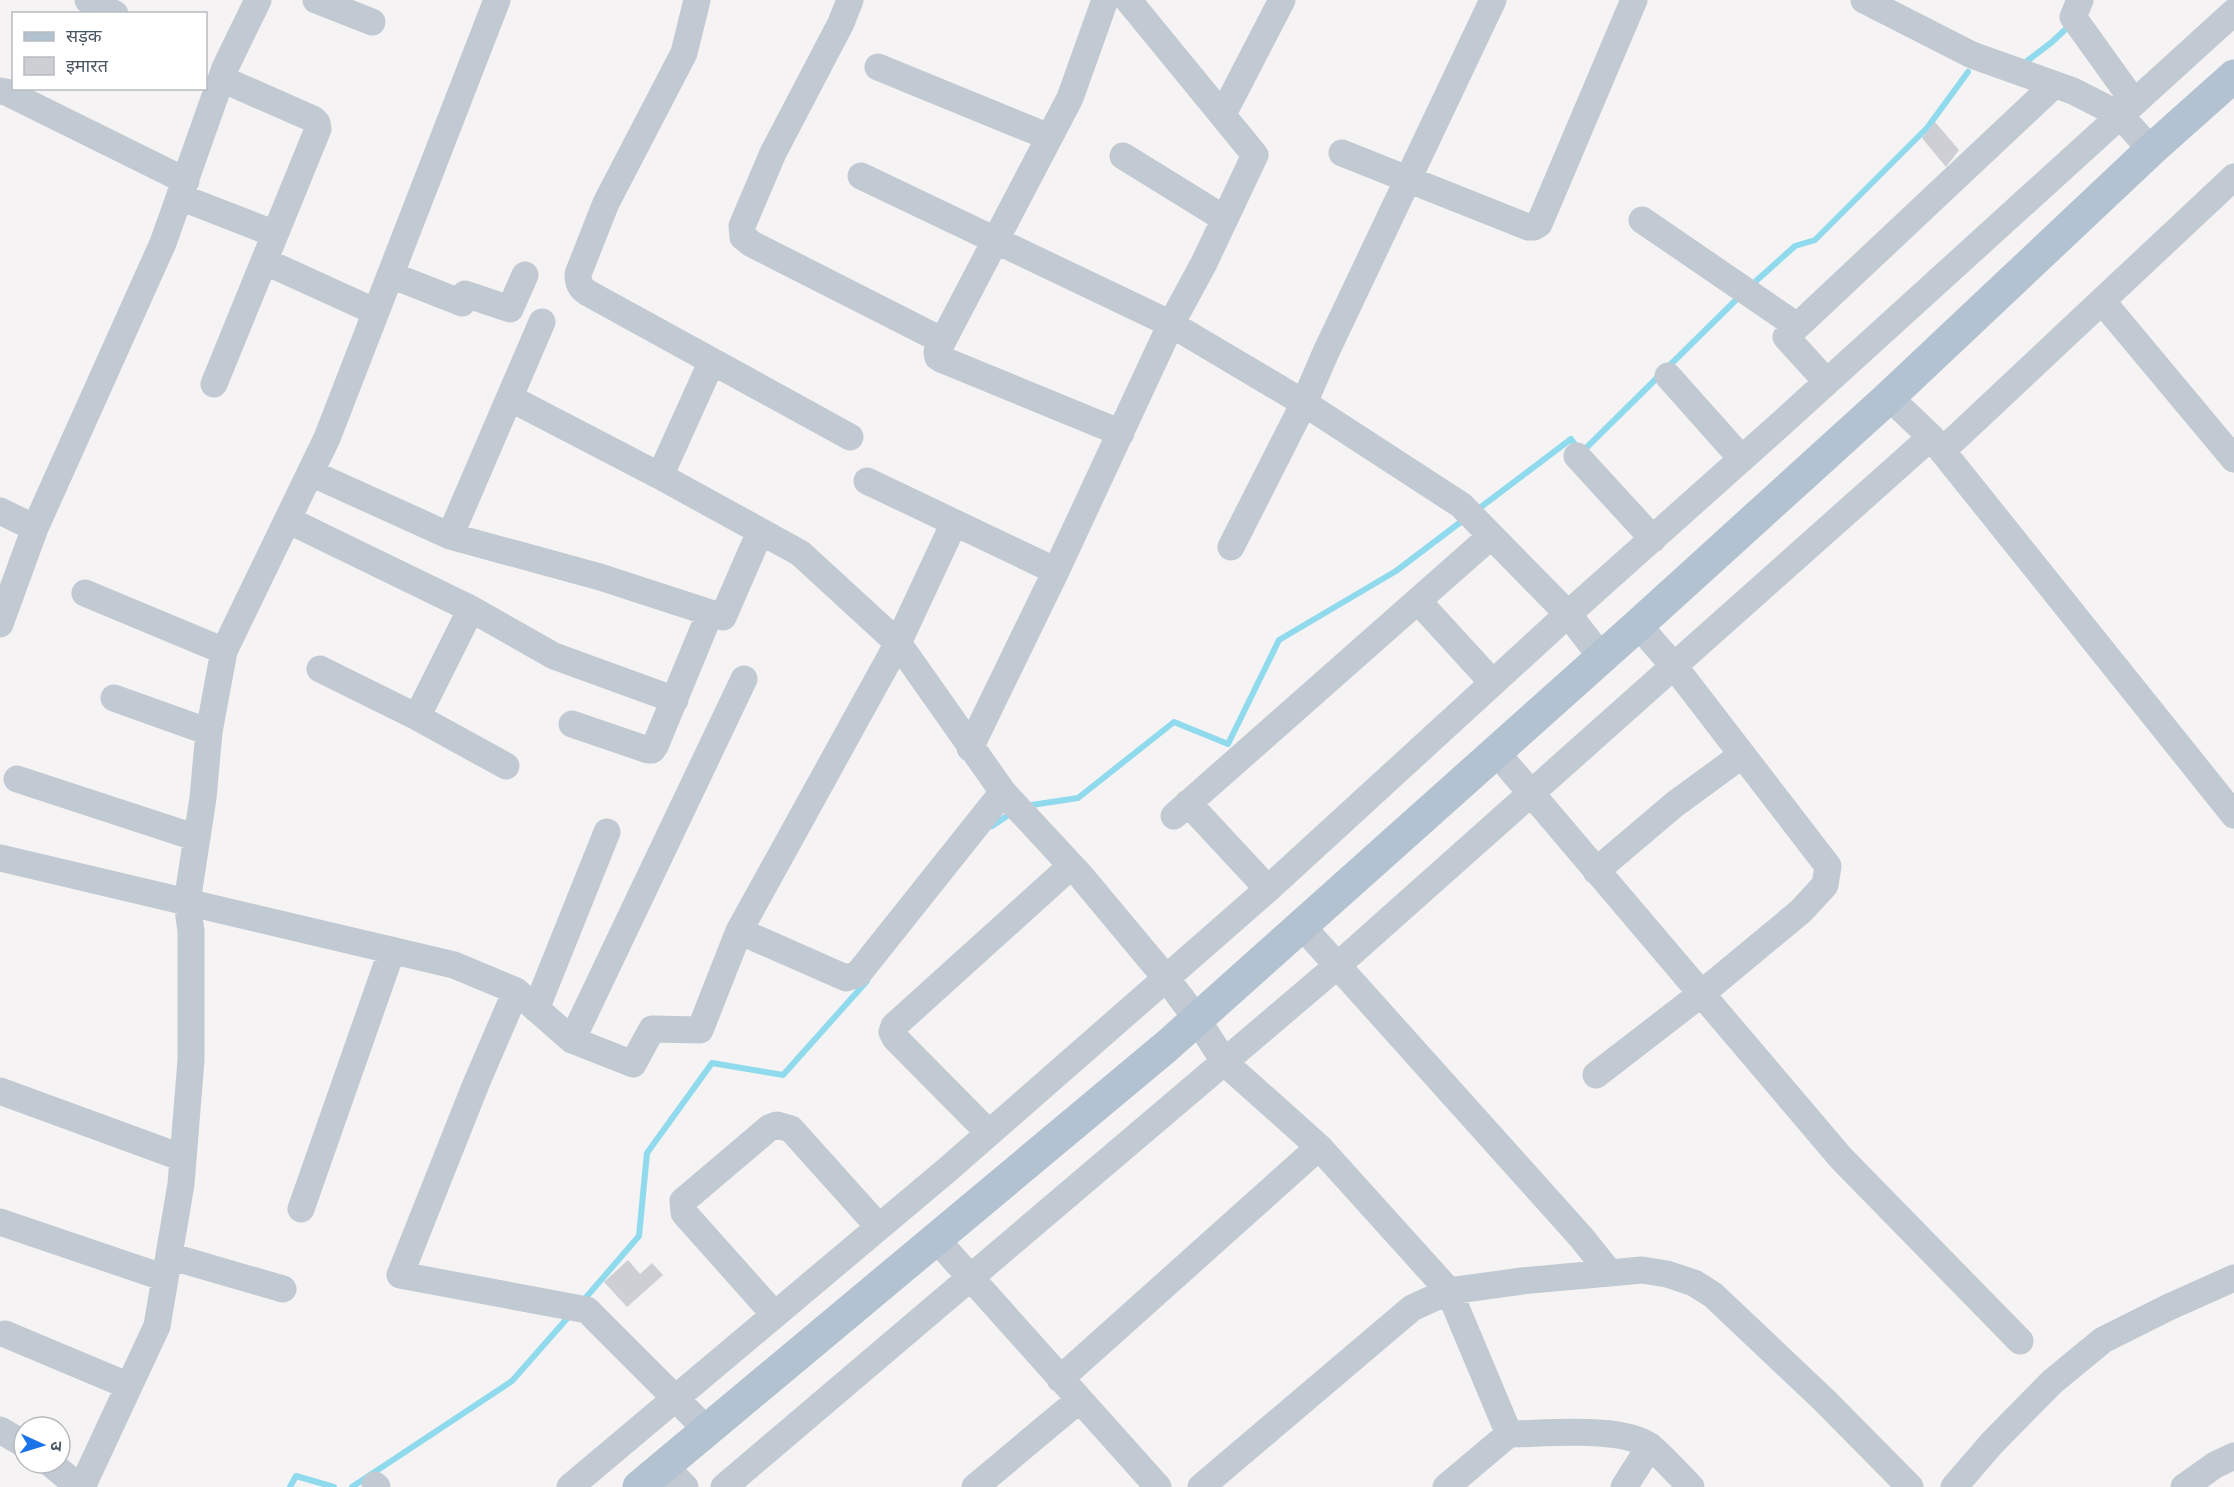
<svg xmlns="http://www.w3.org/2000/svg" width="2234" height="1487" viewBox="0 0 2234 1487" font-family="'Roboto Condensed','Noto Sans Devanagari',sans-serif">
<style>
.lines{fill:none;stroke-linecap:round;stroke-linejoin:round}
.stream{stroke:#90daee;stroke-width:6}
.building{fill:#cdcfd5}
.minor{stroke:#c1cad2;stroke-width:27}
.major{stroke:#b3c2d1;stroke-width:33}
</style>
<rect width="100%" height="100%" fill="#f5f3f3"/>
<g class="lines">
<path class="stream" d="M2027,61L2052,42L2070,25
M1756,281L1795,246L1815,240L1927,128L1968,72
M1668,367L1740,296
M1477,510L1571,439L1581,453L1661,374
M1025,806L1078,798L1174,722L1228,744L1279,640L1396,571L1466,518
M992,826L1013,812
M582,1302L639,1236L647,1153L712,1063L783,1075L867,981
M290,1487L296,1476L334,1487
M352,1487L512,1381L571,1314"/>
</g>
<path class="building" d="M1935,122L1959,150L1946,167L1922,138Z
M628,1260L640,1274L652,1263L663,1275L627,1307L604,1282Z"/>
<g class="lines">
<path class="minor" d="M88,0L115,14
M316,0L372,22
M697,0L684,53L606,203L578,274C578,283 580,288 588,293L850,437
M850,0L841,23L773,153L742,226L743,237L752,244L943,341
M1105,0L1070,98L937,352L938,357L941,359L1121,433
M1864,0L1972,55L2073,91L2120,115L2151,150
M2080,0L2073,17L2134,102
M878,67L1049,137
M0,91L6,92L186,181
M1223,114L1282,0
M1342,153L1528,227H1534L1539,224L1634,0
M1123,156L1225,219
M861,176L1171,324L1304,403L1461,505L1568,614L1602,658
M180,197L275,234
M1642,220L1797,326
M264,261L376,312
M391,275L462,303L465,294L510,309L525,275
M2102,301L2234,459
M542,322L450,536L600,577L723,617L760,532
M1668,376L1742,459
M1827,382L1786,337L2054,85
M214,384L318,129L317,123L313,119L222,79
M1889,397L1931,437L2234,815
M510,398L660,476L800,553L898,643L1003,792L1080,875L1166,978L1197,1019L1225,1063L1319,1147L1449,1291L1509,1434C1544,1434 1623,1425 1651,1447C1665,1459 1678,1474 1691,1487
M1942,451L2234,177
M1577,456L1653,539
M311,473L450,536
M660,476L712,361
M867,481L1056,571L970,748
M0,511L35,528L163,243L225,68L258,0
M288,520L471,609L554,656L675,700
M1231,547L1304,403L1326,352L1493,0
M1056,571L1171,324L1204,263L1255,155L1128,0
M85,593L224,651
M1418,601L1493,683
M0,624L35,528
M320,669L417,717L506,766
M114,698L209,732
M417,717L471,609
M572,724L648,750H652L655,746L710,613
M1496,752L1841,1158L2020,1341
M17,779L197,838
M1188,803L1268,889
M1174,816L1491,536
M0,858L454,965L516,991L572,1040L633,1064L652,1029L700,1030L739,931L898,643L954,523
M1596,871L1675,804L1742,755
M1301,925L1581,1237L1609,1272
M739,931L846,978L858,974L1003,792
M516,991L476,1084L400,1275L587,1310L708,1431
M536,1009L607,832
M572,1040L744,679
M1596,1075L1701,994L1801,911L1825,885L1828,866L1674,666L1638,625
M0,1091L183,1158
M989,1133L895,1038L892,1032L894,1026L1071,866
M301,1209L392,950
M0,1222L165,1278
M936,1239L1158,1487
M169,1256L283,1289
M775,1315L684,1213L683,1201L769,1128L777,1125L791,1129L879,1227
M5,1334L129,1386
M1060,1379L1319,1147
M0,1430L24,1444
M50,1463L79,1487
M664,1466L685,1487
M375,1485L377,1487
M82,1487L157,1326L181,1184L191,1060V931L187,902L203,798L209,732L224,651L327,438L497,0
M570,1487L947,1170L1268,889L1568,614L1783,422L2234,12
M724,1487L1337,966L1931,437
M975,1487L1079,1400
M1201,1487L1412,1308L1449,1291L1522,1281L1642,1270L1667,1274L1694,1283L1713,1295L1824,1400L1910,1487
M1446,1487L1509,1434
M1624,1487L1650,1446
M1954,1487L1992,1443L2052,1382L2103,1340L2169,1307L2234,1278
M2184,1487L2215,1465L2234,1456"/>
<path class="major" d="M639,1487L1167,1046L1638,625L1889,397L2151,150L2234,76"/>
</g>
<rect x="12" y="12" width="195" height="78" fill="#ffffff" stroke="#b7bbc0" stroke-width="1.5"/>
<rect x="24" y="32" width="30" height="9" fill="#b3c2d1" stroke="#b7bbc0" stroke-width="1.5"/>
<text x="66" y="42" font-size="18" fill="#4a5661">सड़क</text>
<rect x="24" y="57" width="30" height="18" fill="#cdcfd5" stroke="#b7bbc0" stroke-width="1.5"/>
<text x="66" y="72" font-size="18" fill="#4a5661">इमारत</text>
<g transform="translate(42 1445) rotate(94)"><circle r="28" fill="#ffffff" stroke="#b7bbc0" stroke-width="1.5"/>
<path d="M0-4.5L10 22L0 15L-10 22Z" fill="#1a73e8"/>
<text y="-9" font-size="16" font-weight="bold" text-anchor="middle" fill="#4a5661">उ</text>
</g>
</svg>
